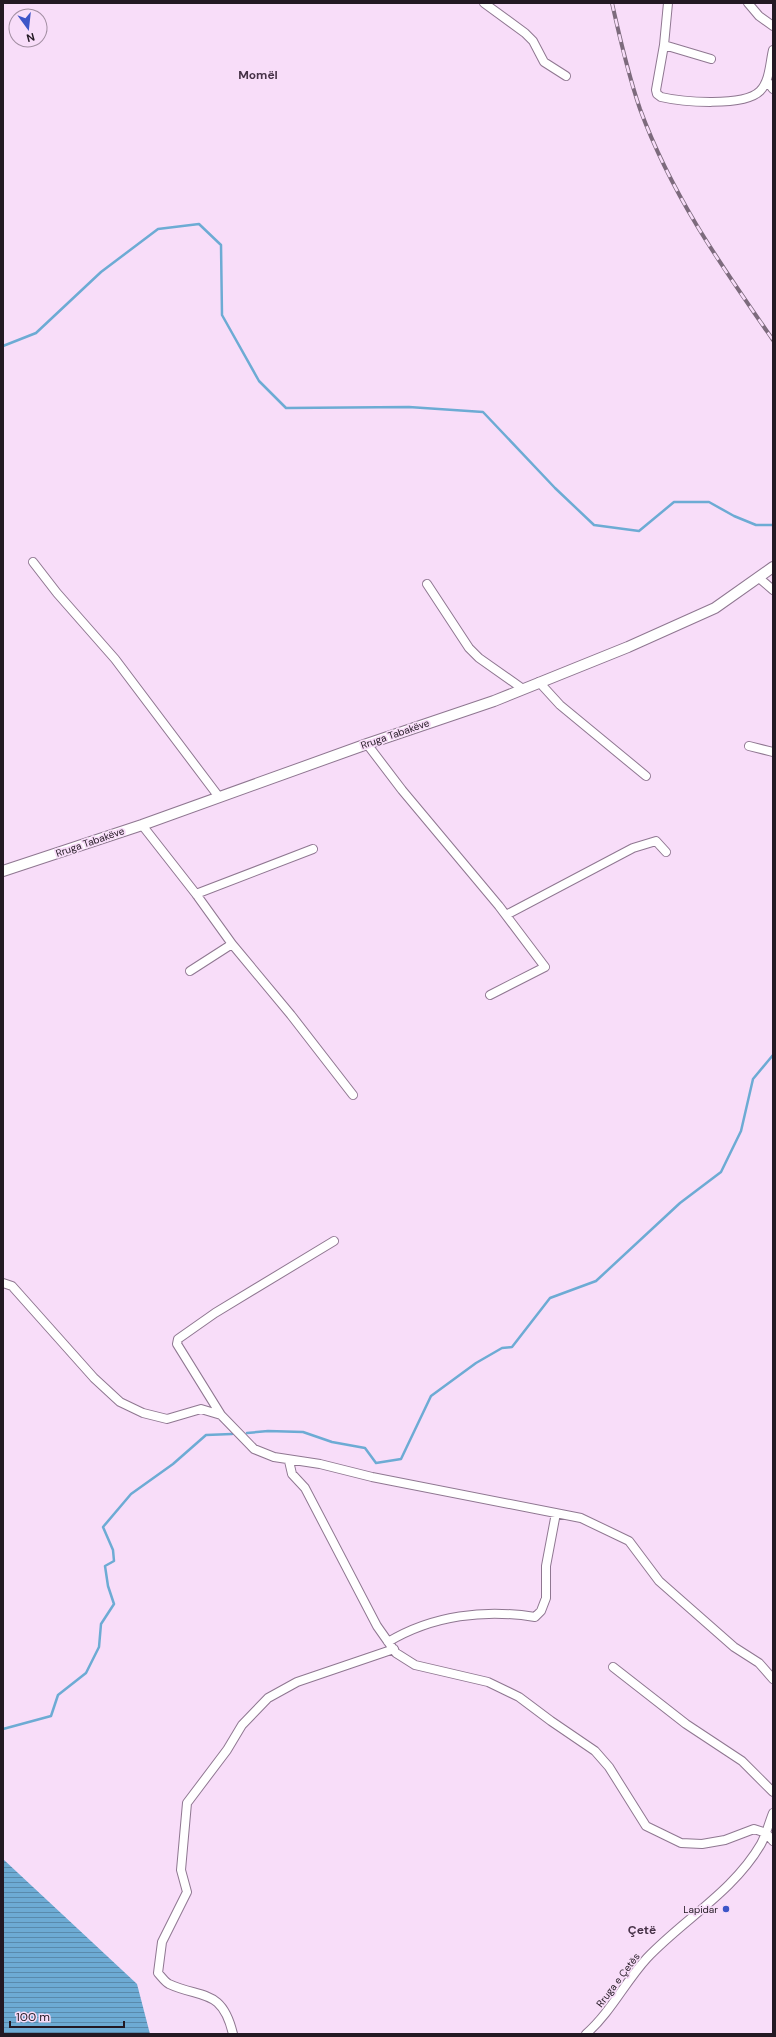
<svg xmlns="http://www.w3.org/2000/svg" width="776" height="2037" viewBox="0 0 776 2037" font-family="'DM Sans',sans-serif">
<style>
.water{fill:url(#water-rules)}
.lines{fill:none;stroke-linecap:round;stroke-linejoin:round}
.stream{stroke:#6dabd4;stroke-width:2.5}
.minor-casing{stroke:#8f7791;stroke-width:10}
.tertiary-casing{stroke:#8f7791;stroke-width:12}
.minor{stroke:#fff;stroke-width:8}
.tertiary{stroke:#fff;stroke-width:10}
.rail-casing{stroke:#7d6b7d;stroke-width:4}
.rail{stroke:#f8ddf9;stroke-width:2.5;stroke-dasharray:8;stroke-linecap:butt}
.poi-dot{fill:#3d55c8;stroke:#f8ddf9;stroke-width:1.5}
.labels{text-anchor:middle;dominant-baseline:central;stroke-width:3.5;stroke-linejoin:round;paint-order:stroke}
.street-label{font-size:10px;fill:#231923;stroke:#f8ddf9}
.poi-label{font-size:10px;fill:#231923;stroke:#f8ddf9;text-anchor:end}
.quarter-label{font-size:12px;font-weight:bold;fill:#473248;stroke:#f8ddf9}
</style>
<defs>
<pattern id="water-rules" width="6" height="5" patternUnits="userSpaceOnUse"><rect width="6" height="5" fill="#6dabd4"/><path d="M0 2.5h6" fill="none" stroke="#598aac"/></pattern>
</defs>
<rect width="100%" height="100%" fill="#f8ddf9"/>
<path class="water" d="M3,1859L137,1984L150,2034H3Z"/>
<g class="lines">
<path class="stream" d="M3,346L36,333L101,272L158,229L199,224L221,245L222,315L259,381L286,408L409,407L483,412L555,488L594,525L639,531L674,502H709L734,516L756,525H773
M247,1433L268,1431L303,1432L332,1442L365,1448L376,1463L401,1459L431,1396L476,1363L502,1348L512,1347L550,1298L596,1281L680,1203L721,1172L741,1131L753,1079L773,1055
M3,1729L51,1716L58,1695L86,1673L99,1647L101,1624L114,1604L108,1586L105,1566L114,1561L113,1550L103,1527L131,1494L173,1464L206,1435L232,1434"/>
<defs>
<path id="minor" d="M484,3L525,33L533,41L544,62L566,76
M668,3L664,45L656,90L657,94L661,97C682,102 744,107 760,91C770,81 770,62 773,50
M748,3L759,16L773,26
M664,45L711,59
M767,81L773,89
M33,562L57,593L115,659L219,797
M758,577L773,590
M427,584L469,648L479,658L523,689
M539,682L560,705L646,776
M367,744L402,790L499,906L545,967L490,995
M749,746L773,752
M142,825L196,894L232,944L190,971
M196,894L313,849
M506,915L633,848L656,841L666,852
M232,944L291,1015L353,1095
M3,1283L12,1286L94,1378L120,1402L143,1413L167,1419L201,1409L221,1415L254,1449L274,1457L320,1464L372,1477L581,1518L629,1541L659,1581L734,1647L759,1663L773,1679
M221,1415L177,1344L178,1339L215,1313L334,1241
M289,1461L292,1474L305,1488L377,1626L396,1653L415,1665L488,1682L519,1697L551,1721L595,1751L609,1767L646,1826L681,1843L702,1844L725,1840L754,1829L766,1833L773,1841
M388,1642C433,1615 485,1609 535,1617L541,1611L546,1598V1566L556,1513
M613,1667L686,1724L742,1761L773,1792
M233,2034C222,1988 202,1999 169,1984C165,1982 161,1976 158,1973L162,1942L187,1892L181,1870L187,1803L227,1750L242,1725L268,1698L297,1682L394,1649
M586,2034C611,2012 625,1982 647,1958C684,1919 733,1892 761,1844C766,1835 769,1823 773,1813"/>
<path id="tertiary" d="M3,871L142,825L367,744L494,701L628,647L715,608L773,567"/>
</defs>
<use href="#minor" class="minor-casing"/>
<use href="#tertiary" class="tertiary-casing"/>
<use href="#minor" class="minor"/>
<use href="#tertiary" class="tertiary"/>
<defs>
<path id="rail" d="M612,3C620,39 628,74 640,109C672,196 721,265 773,340"/>
</defs>
<use href="#rail" class="rail-casing"/>
<use href="#rail" class="rail"/>
</g>
<circle class="poi-dot" cx="726" cy="1909" r="4"/>
<g class="labels">
<g class="street-label">
<text transform="translate(395 734) rotate(-19)">Rruga Tabakëve</text>
<text transform="translate(90 842) rotate(-19)">Rruga Tabakëve</text>
<text transform="translate(618 1980) rotate(-53)">Rruga e Çetës</text>
</g>
<g class="poi-label">
<text x="718" y="1909">Lapidar</text>
</g>
<g class="quarter-label">
<text x="258" y="75">Momël</text>
<text x="642" y="1930">Çetë</text>
</g>
</g>
<rect width="776" height="2037" fill="none" stroke="#231923" stroke-width="8"/>
<g transform="translate(28 28) rotate(165)"><circle r="19" fill="#f8ddf9" stroke="#a38fa3"/>
<path d="M0-3L7 15L0 10L-7 15Z" fill="#3d55c8"/>
<text y="-6" font-size="11" font-weight="bold" text-anchor="middle" fill="#231923">N</text>
</g>
<path d="M10 2021v6h114v-6" fill="none" stroke="#231923" stroke-width="2"/>
<text x="16" y="2021" font-size="12" fill="#231923" stroke="#f8ddf9" stroke-width="3" paint-order="stroke">100 m</text>
</svg>
